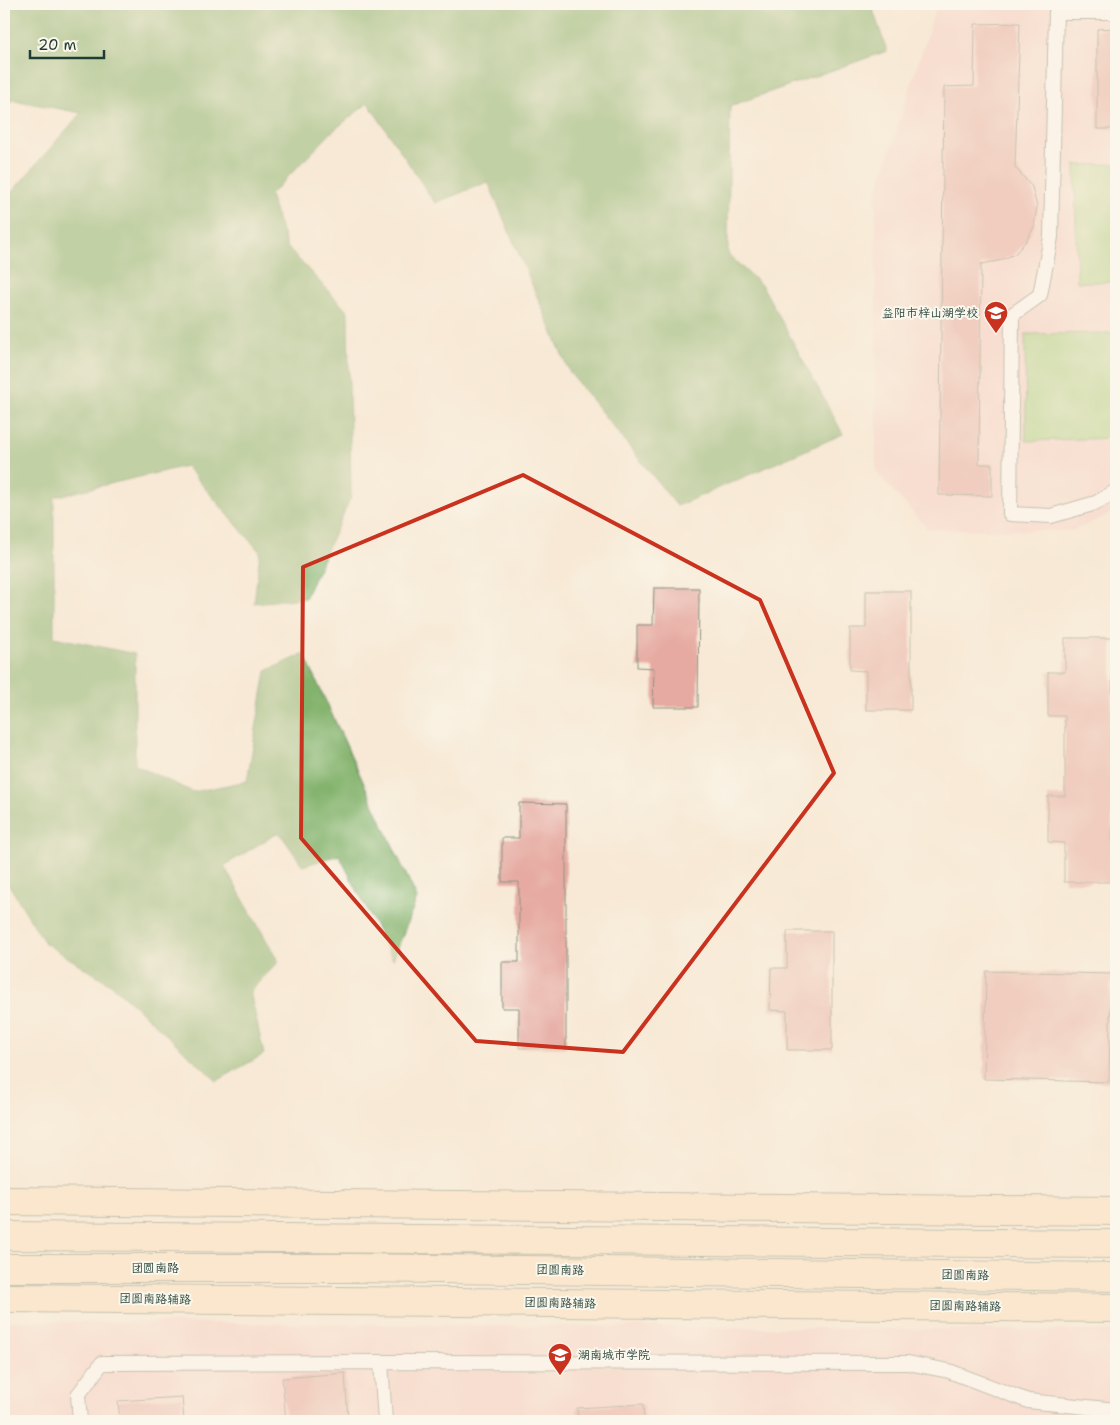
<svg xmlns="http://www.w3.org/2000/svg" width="1120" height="1425" viewBox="0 0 1120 1425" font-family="'Shantell Sans','LXGW WenKai TC',sans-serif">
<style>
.built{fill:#f7d0c9}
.green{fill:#a3d07d;stroke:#618658}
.forest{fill:#82b26c;stroke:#507850}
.building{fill:#e6aaa2}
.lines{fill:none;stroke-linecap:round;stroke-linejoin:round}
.lane-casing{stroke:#8b9384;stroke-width:16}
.secondary-casing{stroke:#8b9384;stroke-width:30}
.lane{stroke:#fff;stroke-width:14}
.secondary{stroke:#fce5c4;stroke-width:28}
.marked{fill:none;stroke:#c8321e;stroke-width:4;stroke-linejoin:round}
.labels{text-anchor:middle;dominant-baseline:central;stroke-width:4;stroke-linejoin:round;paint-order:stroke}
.poi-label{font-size:12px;fill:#1f3d34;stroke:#fbf7ec;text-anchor:end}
.street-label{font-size:12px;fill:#1f3d34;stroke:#fbf7ec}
</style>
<rect width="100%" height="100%" fill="#fbf7ec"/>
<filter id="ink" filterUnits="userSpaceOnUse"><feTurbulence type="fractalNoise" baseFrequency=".02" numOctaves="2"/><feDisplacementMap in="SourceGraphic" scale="10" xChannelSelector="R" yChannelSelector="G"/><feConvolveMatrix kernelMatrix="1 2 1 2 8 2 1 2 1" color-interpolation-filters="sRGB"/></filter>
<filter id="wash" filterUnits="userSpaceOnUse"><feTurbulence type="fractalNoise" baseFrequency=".0096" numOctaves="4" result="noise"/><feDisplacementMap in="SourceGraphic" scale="20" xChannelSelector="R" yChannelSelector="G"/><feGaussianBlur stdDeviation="1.12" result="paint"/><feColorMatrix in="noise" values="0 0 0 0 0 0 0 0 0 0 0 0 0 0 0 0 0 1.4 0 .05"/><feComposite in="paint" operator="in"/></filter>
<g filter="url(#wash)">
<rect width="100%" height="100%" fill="#f7e9d5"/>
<path class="built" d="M937,4H1116V511L1073,531L928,529L876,472V196Z
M4,1321L1116,1331V1421H4Z"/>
<path class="green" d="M1116,164V282H1077L1075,165Z
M1116,333V438L1026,441L1025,334Z"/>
<path class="forest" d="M4,4H871L887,51L730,106L728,254L763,287L843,434L677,506L570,373L488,182L435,203L368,103L333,131L270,195L287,247L348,312L351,497L305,598L254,603L260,552L186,466L54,497V637L135,654V765L193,792L247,781L266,671L304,654L417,898L393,960L339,855L303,866L279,832L224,866L279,962L250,991L264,1054L217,1081L112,985L45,943L4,877V201L81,113L13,100L4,105Z"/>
<g id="blocks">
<path class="building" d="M1020,23L1015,167L1032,187L1037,207L1034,227L1026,241L1015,254L998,261L981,264L979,464H992V496L939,495L944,87L974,86L975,24Z
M1116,28V129H1097V29Z
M654,588H699L698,707H653L654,668L637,667V625H653Z
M866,591H911V710H866V671L850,670V628H866Z
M1065,638H1112V882H1064V843L1048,842V796H1065V716H1048V672H1065Z
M519,803L566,804V1048H519V1008H502V962H519V882H502V838H519Z
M787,931H832V1050H787V1011L770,1010L771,968H787Z
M986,971L1111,974L1109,1082L984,1079Z
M345,1373L348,1421H286L282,1378Z
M182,1397L184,1421H120L118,1401Z
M643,1404L644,1421H578L577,1408Z
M935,1415V1421H877V1419Z
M799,1417V1421H735V1419Z
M510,1418V1421H472V1420Z"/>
</g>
</g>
<g filter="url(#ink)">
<use href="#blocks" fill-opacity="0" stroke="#8b9384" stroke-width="1"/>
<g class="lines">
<defs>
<path id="lane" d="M1116,12H1056L1051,237L1040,295L1012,315L1010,514L1051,516L1096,503L1116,491
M381,1362L908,1363L949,1371L1028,1401L1116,1410
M80,1421L78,1395L102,1363L381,1362L385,1421"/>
<path id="secondary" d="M4,1201L1116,1211
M4,1236L1116,1244
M4,1268H353L1116,1277
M4,1298L1116,1308"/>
</defs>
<use href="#lane" class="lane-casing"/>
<use href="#secondary" class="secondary-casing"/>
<use href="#lane" class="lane"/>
<use href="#secondary" class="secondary"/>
</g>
</g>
<path d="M0 0H1120V1425H0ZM523,475L760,600L834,773L623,1052L476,1041L301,838L303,567Z" fill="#f7e9d5" fill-opacity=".55" fill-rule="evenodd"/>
<path class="marked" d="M523,475L760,600L834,773L623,1052L476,1041L301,838L303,567Z"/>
<defs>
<symbol id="school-pin" viewBox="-11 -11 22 30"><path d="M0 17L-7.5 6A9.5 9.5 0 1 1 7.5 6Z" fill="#c8321e" stroke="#fbf7ec"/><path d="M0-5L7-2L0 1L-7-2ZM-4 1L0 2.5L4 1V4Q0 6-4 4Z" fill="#fff"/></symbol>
<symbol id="university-pin" viewBox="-11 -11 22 30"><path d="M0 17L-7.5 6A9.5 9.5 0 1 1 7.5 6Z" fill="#c8321e" stroke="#fbf7ec"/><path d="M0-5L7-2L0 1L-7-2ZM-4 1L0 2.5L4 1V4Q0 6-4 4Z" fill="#fff"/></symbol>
</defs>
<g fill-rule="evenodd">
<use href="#school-pin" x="982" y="299" width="28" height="38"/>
<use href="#university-pin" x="546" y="1341" width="28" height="38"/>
</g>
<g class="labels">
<g class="poi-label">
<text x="978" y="313">益阳市梓山湖学校</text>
<text x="578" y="1355" text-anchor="start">湖南城市学院</text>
</g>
<g class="street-label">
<text x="155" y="1268">团圆南路</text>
<text transform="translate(560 1270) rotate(1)">团圆南路</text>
<text transform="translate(965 1275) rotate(1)">团圆南路</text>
<text transform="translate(155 1299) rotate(1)">团圆南路辅路</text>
<text transform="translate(560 1303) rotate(1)">团圆南路辅路</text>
<text transform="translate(965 1306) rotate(1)">团圆南路辅路</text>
</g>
</g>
<rect width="1120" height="1425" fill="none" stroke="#fbf7ec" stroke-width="20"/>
<path d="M30 50v8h74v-8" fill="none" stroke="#1f3d34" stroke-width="2.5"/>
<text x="38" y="50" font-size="15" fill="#1f3d34" stroke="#fbf7ec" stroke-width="4" paint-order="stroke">20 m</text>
</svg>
